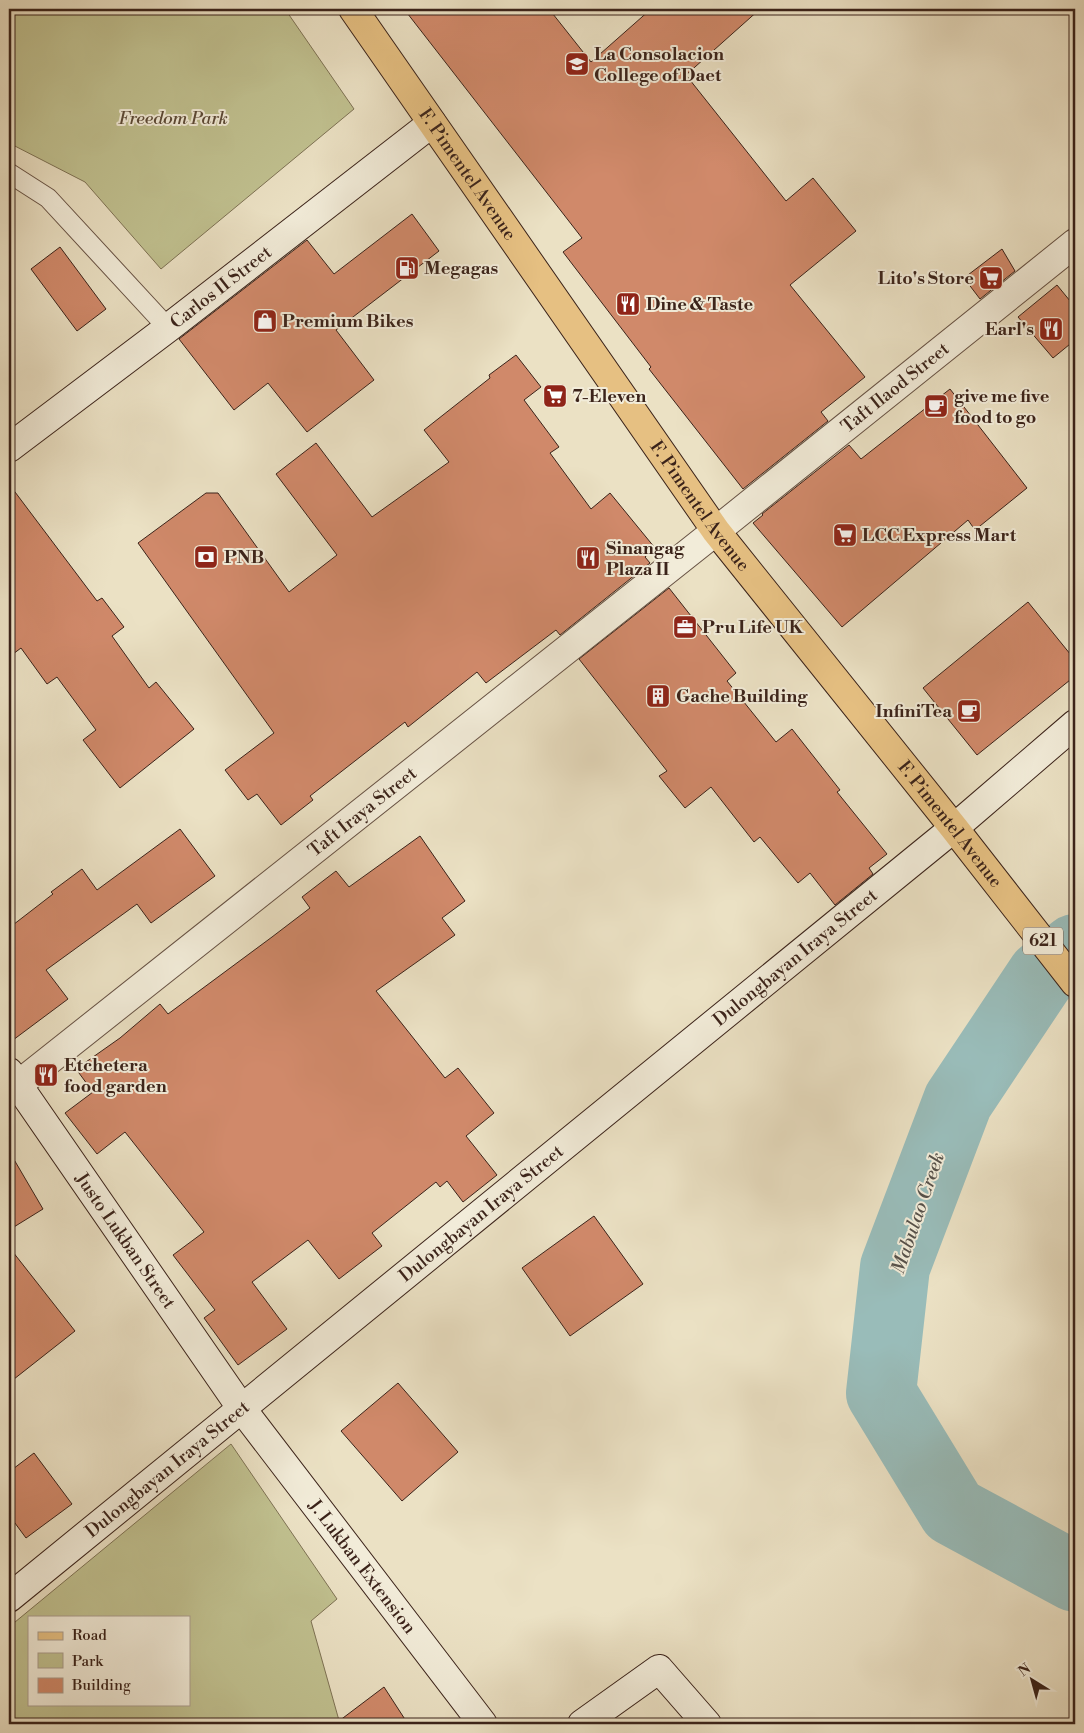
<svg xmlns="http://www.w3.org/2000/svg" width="1084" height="1733" viewBox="0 0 1084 1733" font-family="'Libre Bodoni',serif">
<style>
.green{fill:#c0c08f;stroke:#7e7254;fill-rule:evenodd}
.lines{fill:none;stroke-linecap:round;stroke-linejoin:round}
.river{stroke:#99bcb9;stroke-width:70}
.building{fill:#d0896a;stroke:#3b231a}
.lane-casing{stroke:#675244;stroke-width:21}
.street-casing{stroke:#675244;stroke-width:30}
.secondary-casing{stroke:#3b231a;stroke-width:30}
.primary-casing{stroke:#3b231a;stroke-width:30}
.lane{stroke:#f2ecd9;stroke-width:19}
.street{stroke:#f2ecd9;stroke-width:28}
.secondary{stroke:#f2ecd9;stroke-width:28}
.primary{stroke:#e6c082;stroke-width:28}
.labels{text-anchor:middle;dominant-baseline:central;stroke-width:4;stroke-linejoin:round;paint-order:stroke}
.shield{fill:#f2ecd9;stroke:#725f53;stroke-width:1}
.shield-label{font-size:16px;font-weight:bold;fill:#3b231a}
.poi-label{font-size:18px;font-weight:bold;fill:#3b231a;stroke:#f2ecd9;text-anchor:start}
.park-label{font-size:18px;font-style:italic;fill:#5c4a37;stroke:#f2ecd9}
.street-label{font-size:18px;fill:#3b231a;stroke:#f2ecd9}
.water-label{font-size:19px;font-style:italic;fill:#57514a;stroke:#f2ecd9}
</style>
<rect width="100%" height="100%" fill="#ebe1c4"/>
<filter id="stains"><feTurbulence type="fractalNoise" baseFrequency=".004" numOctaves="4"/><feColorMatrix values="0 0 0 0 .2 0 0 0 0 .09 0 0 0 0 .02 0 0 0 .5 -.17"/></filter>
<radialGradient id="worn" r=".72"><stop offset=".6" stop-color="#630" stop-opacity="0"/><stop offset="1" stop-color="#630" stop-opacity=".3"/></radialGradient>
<path class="green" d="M9,9H285L354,109L161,269L85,182L9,143Z
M231,1444L337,1599L311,1621L340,1724H9V1627ZM29,1617H189V1704H29Z"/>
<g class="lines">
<path class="river" d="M1075,949L1042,975L958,1101L895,1267L881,1393L953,1511L1075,1577"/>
</g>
<path class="building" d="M404,9H549L591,62L651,9H760L686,75L786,201L813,178L856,231L790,285L865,377L821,412L828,421L743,489L649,369L651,367L563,252L582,238Z
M412,214L439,251L336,330L374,380L307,432L268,383L234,410L179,339L307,240L334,274Z
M60,247L106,309L77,331L31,269Z
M1002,249L1015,271L980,299L964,278Z
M1057,285L1075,307V340L1053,358L1018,317Z
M516,355L541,387L524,400L559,447L550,453L591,509L610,493L655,548L645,557L650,563L560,635L556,630L486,683L477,672L408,727L405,722L310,796L313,800L281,825L257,794L248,800L225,770L274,733L138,543L206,493H218L289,592L337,555L276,474L316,443L372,517L449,462L424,430L490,378L489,375Z
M950,389L1027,488L975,530L968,520L842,627L753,523L763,515L762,514L849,445L861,459Z
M9,484L97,601L102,598L124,627L112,636L149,688L156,682L194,729L120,788L83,740L96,730L57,677L47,684L21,648L9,657Z
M669,588L736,673L727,681L776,742L792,729L840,790L837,792L887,854L869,868L873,874L835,905L810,873L798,883L760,837L754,842L711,787L685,808L659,776L667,771L579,659Z
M1028,602L1075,660V676L977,755L923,688Z
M180,829L215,876L151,923L137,904L46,970L68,999L9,1043V928L53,894L51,892L82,869L97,890Z
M420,836L465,901L442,918L455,935L376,991L445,1078L458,1068L494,1113L466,1136L497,1175L463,1202L447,1181L440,1187L436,1182L372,1233L382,1246L339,1279L308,1240L252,1282L287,1329L238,1365L204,1318L215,1310L173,1255L204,1232L125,1132L97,1154L65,1113L93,1092L76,1069L120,1038L160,1004L168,1014L272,937L310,908L302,897L336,871L349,887Z
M9,1151L43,1209L9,1230Z
M594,1216L643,1284L570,1336L522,1268Z
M9,1247L75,1331L9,1383Z
M398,1383L458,1452L402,1501L341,1431Z
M34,1453L72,1504L26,1538L9,1515V1472Z
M384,1687L408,1724H335Z"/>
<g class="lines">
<defs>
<path id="lane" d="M9,173L48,198L168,328"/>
<g id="street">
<path id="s1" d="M9,1092L716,531L1075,243"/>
</g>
<g id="secondary">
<path id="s2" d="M9,448L168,328L432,123"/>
<path id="s3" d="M9,1072L242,1409L483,1724"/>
<path id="s4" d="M9,1598L954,828L1075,724"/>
<path d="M582,1724L659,1669L707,1724"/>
</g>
<g id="primary">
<path id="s5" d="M353,9L716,531L954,828L1075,983"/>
</g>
</defs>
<use href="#lane" class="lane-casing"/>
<use href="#street" class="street-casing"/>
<use href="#secondary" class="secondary-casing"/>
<use href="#primary" class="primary-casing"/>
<use href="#lane" class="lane"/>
<use href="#street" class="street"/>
<use href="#secondary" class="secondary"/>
<use href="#primary" class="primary"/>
</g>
<defs>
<symbol id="university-square" viewBox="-11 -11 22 22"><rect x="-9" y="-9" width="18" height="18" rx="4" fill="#8f2418" stroke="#f2ecd9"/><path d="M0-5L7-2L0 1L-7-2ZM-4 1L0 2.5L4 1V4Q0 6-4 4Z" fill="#fff"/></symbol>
<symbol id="fuel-square" viewBox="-11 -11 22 22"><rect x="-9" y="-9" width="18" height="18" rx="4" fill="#8f2418" stroke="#f2ecd9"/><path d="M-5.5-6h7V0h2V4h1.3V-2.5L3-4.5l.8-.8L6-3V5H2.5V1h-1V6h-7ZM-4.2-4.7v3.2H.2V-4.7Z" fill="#fff"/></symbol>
<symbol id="supermarket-square" viewBox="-11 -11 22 22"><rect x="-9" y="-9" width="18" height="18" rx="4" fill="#8f2418" stroke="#f2ecd9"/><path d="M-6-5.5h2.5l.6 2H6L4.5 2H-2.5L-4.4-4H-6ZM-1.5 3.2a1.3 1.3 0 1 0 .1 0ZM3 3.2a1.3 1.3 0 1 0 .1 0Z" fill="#fff"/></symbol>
<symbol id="restaurant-square" viewBox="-11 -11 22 22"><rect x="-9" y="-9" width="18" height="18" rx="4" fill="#8f2418" stroke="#f2ecd9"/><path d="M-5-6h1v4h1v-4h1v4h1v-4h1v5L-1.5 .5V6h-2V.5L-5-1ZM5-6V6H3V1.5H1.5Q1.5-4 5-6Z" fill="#fff"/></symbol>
<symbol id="shop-square" viewBox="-11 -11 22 22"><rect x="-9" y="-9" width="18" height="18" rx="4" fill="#8f2418" stroke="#f2ecd9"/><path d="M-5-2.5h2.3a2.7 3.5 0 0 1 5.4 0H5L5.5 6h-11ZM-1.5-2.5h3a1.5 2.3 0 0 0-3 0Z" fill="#fff"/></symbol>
<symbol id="cafe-square" viewBox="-11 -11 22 22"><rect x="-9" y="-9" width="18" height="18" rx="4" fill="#8f2418" stroke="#f2ecd9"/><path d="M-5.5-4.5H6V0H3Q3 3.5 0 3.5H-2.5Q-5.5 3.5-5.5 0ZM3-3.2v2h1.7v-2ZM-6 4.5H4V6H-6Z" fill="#fff"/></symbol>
<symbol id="bank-square" viewBox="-11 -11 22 22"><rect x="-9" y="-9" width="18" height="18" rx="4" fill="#8f2418" stroke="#f2ecd9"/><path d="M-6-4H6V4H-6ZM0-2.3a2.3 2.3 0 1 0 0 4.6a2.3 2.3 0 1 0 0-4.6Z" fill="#fff"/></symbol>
<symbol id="office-square" viewBox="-11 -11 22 22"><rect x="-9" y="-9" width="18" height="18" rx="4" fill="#8f2418" stroke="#f2ecd9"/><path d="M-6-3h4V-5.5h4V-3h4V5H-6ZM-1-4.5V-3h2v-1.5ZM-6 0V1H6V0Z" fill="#fff"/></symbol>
<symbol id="building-square" viewBox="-11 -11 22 22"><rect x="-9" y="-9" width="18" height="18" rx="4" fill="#8f2418" stroke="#f2ecd9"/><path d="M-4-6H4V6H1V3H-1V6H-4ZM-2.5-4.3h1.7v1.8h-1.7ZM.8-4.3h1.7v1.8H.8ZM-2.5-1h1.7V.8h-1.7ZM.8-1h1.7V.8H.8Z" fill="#fff"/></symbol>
</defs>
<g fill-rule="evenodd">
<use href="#university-square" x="563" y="50" width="28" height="28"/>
<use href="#fuel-square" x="393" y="254" width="28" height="28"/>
<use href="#supermarket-square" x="977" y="264" width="28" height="28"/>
<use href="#restaurant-square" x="614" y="290" width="28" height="28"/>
<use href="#shop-square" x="251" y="307" width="28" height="28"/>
<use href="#restaurant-square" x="1037" y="315" width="28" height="28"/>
<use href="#supermarket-square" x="541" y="382" width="28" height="28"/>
<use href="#cafe-square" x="922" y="392" width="28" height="28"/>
<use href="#supermarket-square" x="831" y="521" width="28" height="28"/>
<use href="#bank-square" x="192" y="543" width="28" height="28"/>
<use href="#restaurant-square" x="574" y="544" width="28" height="28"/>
<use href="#office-square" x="671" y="613" width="28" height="28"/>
<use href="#building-square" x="644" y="682" width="28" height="28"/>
<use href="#cafe-square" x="955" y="697" width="28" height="28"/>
<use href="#restaurant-square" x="32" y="1061" width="28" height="28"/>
</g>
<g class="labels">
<rect class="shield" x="1023" y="927.5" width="40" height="27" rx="4"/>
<g class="shield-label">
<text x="1043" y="941">621</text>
</g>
<g class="poi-label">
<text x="594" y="54">La Consolacion<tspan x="594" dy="21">College of Daet</tspan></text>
<text x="424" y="268">Megagas</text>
<text x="974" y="278" text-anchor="end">Lito's Store</text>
<text x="646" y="304">Dine &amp; Taste</text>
<text x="282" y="321">Premium Bikes</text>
<text x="1034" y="329" text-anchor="end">Earl's</text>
<text x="572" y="396">7-Eleven</text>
<text x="954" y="396">give me five<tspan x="954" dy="21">food to go</tspan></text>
<text x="862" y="535">LCC Express Mart</text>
<text x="606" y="548">Sinangag<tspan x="606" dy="21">Plaza II</tspan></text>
<text x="224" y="557">PNB</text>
<text x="702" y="627">Pru Life UK</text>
<text x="676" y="696">Gache Building</text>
<text x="952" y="711" text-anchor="end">InfiniTea</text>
<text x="64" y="1065">Etchetera<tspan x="64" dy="21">food garden</tspan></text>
</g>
<g class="park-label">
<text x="173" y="118">Freedom Park</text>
</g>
<g class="street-label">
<text stroke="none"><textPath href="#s5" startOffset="201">F. Pimentel Avenue</textPath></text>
<text stroke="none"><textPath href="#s2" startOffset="266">Carlos II Street</textPath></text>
<text stroke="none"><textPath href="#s1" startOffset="1132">Taft Ilaod Street</textPath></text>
<text stroke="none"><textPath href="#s5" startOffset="606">F. Pimentel Avenue</textPath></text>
<text stroke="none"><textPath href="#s1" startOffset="451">Taft Iraya Street</textPath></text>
<text stroke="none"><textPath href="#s5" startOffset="1011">F. Pimentel Avenue</textPath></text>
<text stroke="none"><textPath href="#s4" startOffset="1014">Dulongbayan Iraya Street</textPath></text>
<text stroke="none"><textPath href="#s4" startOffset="609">Dulongbayan Iraya Street</textPath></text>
<text stroke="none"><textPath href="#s3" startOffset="205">Justo Lukban Street</textPath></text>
<text stroke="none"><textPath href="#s4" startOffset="204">Dulongbayan Iraya Street</textPath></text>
<text stroke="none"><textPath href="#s3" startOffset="608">J. Lukban Extension</textPath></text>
</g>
<g class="water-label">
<text transform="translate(918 1213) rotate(-71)">Mabulao Creek</text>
</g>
</g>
<rect width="1084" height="1733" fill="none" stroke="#ebe1c4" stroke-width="30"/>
<rect x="10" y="10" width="1064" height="1713" fill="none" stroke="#3b231a" stroke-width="2.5"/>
<rect x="15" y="15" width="1054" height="1703" fill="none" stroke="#3b231a"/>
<rect x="28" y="1616" width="162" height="90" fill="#f2ecd9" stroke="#a99c8d"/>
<rect x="38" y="1632" width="25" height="8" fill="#e6c082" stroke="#a99c8d"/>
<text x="72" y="1640" font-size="15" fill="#3b231a">Road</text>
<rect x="38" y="1653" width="25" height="15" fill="#c0c08f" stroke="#a99c8d"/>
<text x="72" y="1666" font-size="15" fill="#3b231a">Park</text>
<rect x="38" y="1678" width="25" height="15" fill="#d0896a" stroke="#a99c8d"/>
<text x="72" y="1690" font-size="15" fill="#3b231a">Building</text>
<g transform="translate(1032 1680) rotate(323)" stroke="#f2ecd9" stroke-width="4" paint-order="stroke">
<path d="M0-4L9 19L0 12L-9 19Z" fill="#3b231a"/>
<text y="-8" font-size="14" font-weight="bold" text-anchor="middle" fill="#3b231a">N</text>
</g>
<rect width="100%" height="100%" filter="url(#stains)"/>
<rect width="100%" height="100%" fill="url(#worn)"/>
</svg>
